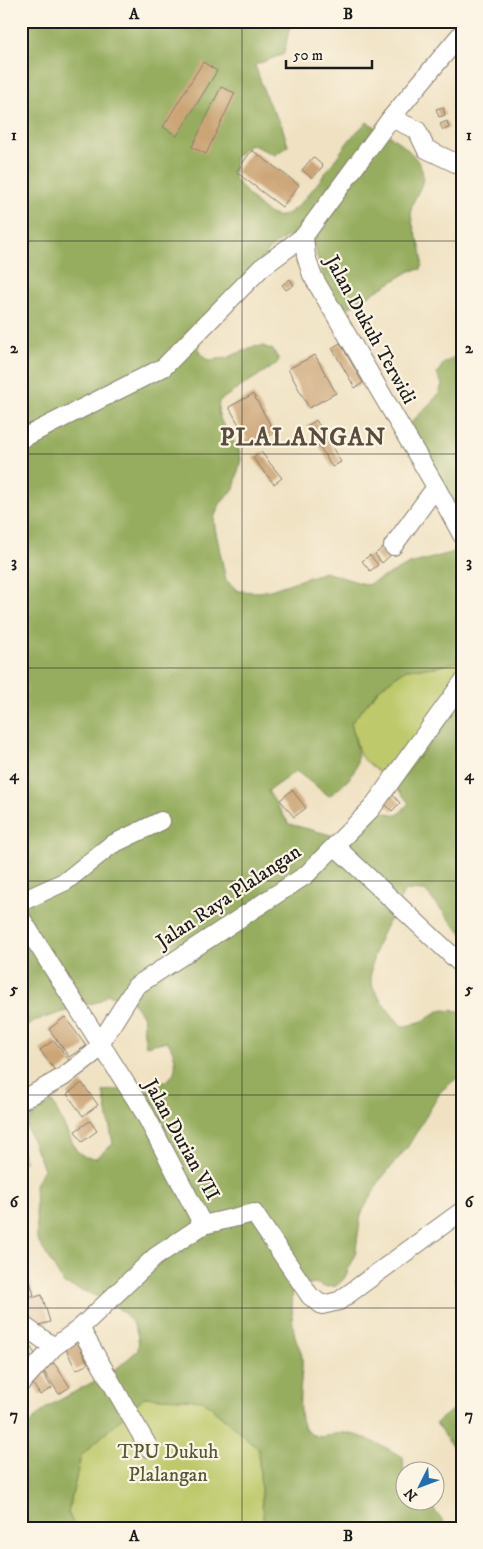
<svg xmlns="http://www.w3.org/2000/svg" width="483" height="1549" viewBox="0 0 483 1549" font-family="'IM FELL DW Pica',serif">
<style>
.green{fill:#bdc96b;stroke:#6c7244}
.forest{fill:#96ad5f;stroke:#59643e}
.building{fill:#cca577}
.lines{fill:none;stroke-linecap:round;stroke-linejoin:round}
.minor-casing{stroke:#867e6e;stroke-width:20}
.minor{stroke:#fff;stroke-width:18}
.grid{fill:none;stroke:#1c1c1c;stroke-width:1;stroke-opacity:0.55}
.labels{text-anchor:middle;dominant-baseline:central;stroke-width:4.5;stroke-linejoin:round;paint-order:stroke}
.street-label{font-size:20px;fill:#1c1c1c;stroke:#fcf5e5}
.park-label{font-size:20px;fill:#545938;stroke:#fcf5e5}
.district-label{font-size:25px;font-weight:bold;letter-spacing:1px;fill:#5a4c3c;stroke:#fcf5e5}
.neatline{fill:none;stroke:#1c1c1c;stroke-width:2}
.grid-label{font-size:16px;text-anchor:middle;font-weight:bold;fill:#1c1c1c}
</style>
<rect width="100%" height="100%" fill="#fcf5e5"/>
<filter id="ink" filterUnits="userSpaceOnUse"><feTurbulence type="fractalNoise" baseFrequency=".02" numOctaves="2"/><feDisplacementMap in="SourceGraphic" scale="10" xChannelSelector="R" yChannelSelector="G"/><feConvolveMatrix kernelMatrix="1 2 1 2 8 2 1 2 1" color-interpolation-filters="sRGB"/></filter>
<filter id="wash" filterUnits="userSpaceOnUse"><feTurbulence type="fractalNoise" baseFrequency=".0096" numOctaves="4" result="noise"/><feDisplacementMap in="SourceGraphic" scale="20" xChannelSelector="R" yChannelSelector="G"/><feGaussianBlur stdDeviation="1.12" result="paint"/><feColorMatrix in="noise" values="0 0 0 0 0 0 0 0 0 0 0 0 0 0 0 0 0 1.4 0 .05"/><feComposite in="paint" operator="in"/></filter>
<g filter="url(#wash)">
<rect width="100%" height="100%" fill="#efe1c1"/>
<path class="green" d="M456,662L462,665V704L395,786L360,756L351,723L380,688L406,669L437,667Z
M143,1397L203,1400L258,1448L264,1528H76L68,1513L81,1456Z"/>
<path class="forest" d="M21,21H291L284,54L255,65L267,100L282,126L288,146L275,155L250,144L235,157L234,178C245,190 259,211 276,216C296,222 339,152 351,138C356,132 362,127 367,122C387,134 435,159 420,188C414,202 409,204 412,221C415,237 426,253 421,269L410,271L348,308L338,305L323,277L314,245L288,236L272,247L198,335L199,352L209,360L227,358L252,347L263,346L273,350L279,360L276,364L219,401L218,411L221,421L239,450L241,459L234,489L220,504L214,518L215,528L226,580L238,591L259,592L270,590L325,572L367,585L410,564L451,553L462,546V665L456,662L437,667L406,669L380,688L351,723C361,762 363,771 329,796L296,771L268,791L289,824L346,839L383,812L398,815L409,803L395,786L462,704V934L425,891L405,890C392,917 369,949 371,980C372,992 394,1018 403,1027L423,1021L440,1010L462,1011V1074L441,1091L407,1148L380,1180L361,1214L355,1256L344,1279L336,1286L325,1287L315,1283L293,1287C292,1304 291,1320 295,1336C297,1344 302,1351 302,1358C304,1376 291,1424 311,1434C322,1440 330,1434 340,1433C355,1431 391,1449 403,1458L406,1502H428L448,1528H264L258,1448L203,1400L144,1397L81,1456L68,1513L76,1528H21V1431L47,1407L115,1370L138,1350C144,1310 95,1295 64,1284L37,1239L35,1184L44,1169L25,1123L52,1101L76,1150L85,1157L96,1158L113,1144L103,1091L128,1089L138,1095C147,1089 162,1085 170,1078C180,1068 174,1050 167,1041L146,1046L143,1027L144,1018L131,1000L108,994L100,1001L37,1020L21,1031Z
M462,352V514L422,453L410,424L439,394L442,384L437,374L443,364Z
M462,1402V1461L436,1423Z"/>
<g id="blocks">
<path class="building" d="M203,62L217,71L177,136L163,127Z
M221,87L235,93L206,154L192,147Z
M443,107L445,115L439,117L436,109Z
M447,121L449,128L443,130L440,124Z
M252,150L299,185L282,207L236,172Z
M313,157L323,166L312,178L302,170Z
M290,279L294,285L286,290L282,285Z
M340,343L363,383L355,388L332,348Z
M315,355L336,393L309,408L288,369Z
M253,394L275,433L251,446L229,407Z
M316,420L341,462L332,467L307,426Z
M261,452L282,478L274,484L253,458Z
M386,545L393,553L382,563L375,554Z
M370,555L378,565L370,571L362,561Z
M292,790L306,808L294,817L280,800Z
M392,794L400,803L392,811L383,802Z
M65,1017L86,1046L69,1057L49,1029Z
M54,1040L71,1063L57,1073L40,1050Z
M82,1083L98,1105L83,1116L67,1094Z
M90,1121L97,1131L82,1142L75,1131Z
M21,1144L27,1162L21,1164Z
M21,1238L28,1258L21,1260Z
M21,1261H24L34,1295L21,1298Z
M462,1276V1293L454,1283Z
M42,1295L50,1322L28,1328L21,1301Z
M77,1341L88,1364L76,1370L65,1347Z
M27,1342L37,1357L21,1368V1347Z
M54,1363L70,1387L59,1394L43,1370Z
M43,1373L52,1388L40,1395L31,1381Z"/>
</g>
</g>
<g filter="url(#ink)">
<use href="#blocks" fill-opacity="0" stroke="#867e6e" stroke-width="1"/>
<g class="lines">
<defs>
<path id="minor" d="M391,118L417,130L426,149L462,166
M304,236L306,256L312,275L436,487L462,535
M21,439L164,367L261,268L304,236L391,118L462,33
M393,546L436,487
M335,846L462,965
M21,902L66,881L111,845L161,821
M21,918L145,1114L203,1225
M21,1101L63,1077L94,1053L136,986L306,875L371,809L462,683
M21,1324L54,1347
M80,1328L149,1448
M21,1383L54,1347L80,1328L155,1257L203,1225L254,1213L310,1296L322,1305L339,1301L462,1211"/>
</defs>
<use href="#minor" class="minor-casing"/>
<use href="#minor" class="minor"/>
</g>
</g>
<path class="grid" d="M242,21V1528M21,241H462M21,454H462M21,668H462M21,881H462M21,1095H462M21,1308H462"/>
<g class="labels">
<g class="street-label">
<text transform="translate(370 330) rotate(61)">Jalan Dukuh Terwidi</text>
<text transform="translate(229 897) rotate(-34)">Jalan Raya Plalangan</text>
<text transform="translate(181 1140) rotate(61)">Jalan Durian VII</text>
</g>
<g class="park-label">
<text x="168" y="1452">TPU Dukuh<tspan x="168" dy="23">Plalangan</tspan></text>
</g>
<g class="district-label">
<text x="303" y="437">PLALANGAN</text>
</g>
</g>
<rect width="483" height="1549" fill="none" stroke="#fcf5e5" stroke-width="55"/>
<g transform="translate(420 1486) rotate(228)"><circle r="24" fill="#fcf5e5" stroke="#a29e95"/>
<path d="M0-4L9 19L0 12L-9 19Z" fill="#1f6fb2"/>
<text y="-8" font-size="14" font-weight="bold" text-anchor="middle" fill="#1c1c1c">N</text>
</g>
<path d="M286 60v8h86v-8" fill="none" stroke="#1c1c1c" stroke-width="2.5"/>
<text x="293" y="60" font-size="15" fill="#1c1c1c" stroke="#fcf5e5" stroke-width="4" paint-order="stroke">50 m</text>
<rect x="28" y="28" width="428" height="1494" class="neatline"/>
<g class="grid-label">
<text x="134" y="19">A</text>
<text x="348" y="19">B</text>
<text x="14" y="140">1</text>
<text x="469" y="140">1</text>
<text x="14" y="353">2</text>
<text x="469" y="353">2</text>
<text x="14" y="567">3</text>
<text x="469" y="567">3</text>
<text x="14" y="780">4</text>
<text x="469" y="780">4</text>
<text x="14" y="994">5</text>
<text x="469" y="994">5</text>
<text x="14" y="1207">6</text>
<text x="469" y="1207">6</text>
<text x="14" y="1420">7</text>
<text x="469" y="1420">7</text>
<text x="134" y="1541">A</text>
<text x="348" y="1541">B</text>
</g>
</svg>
